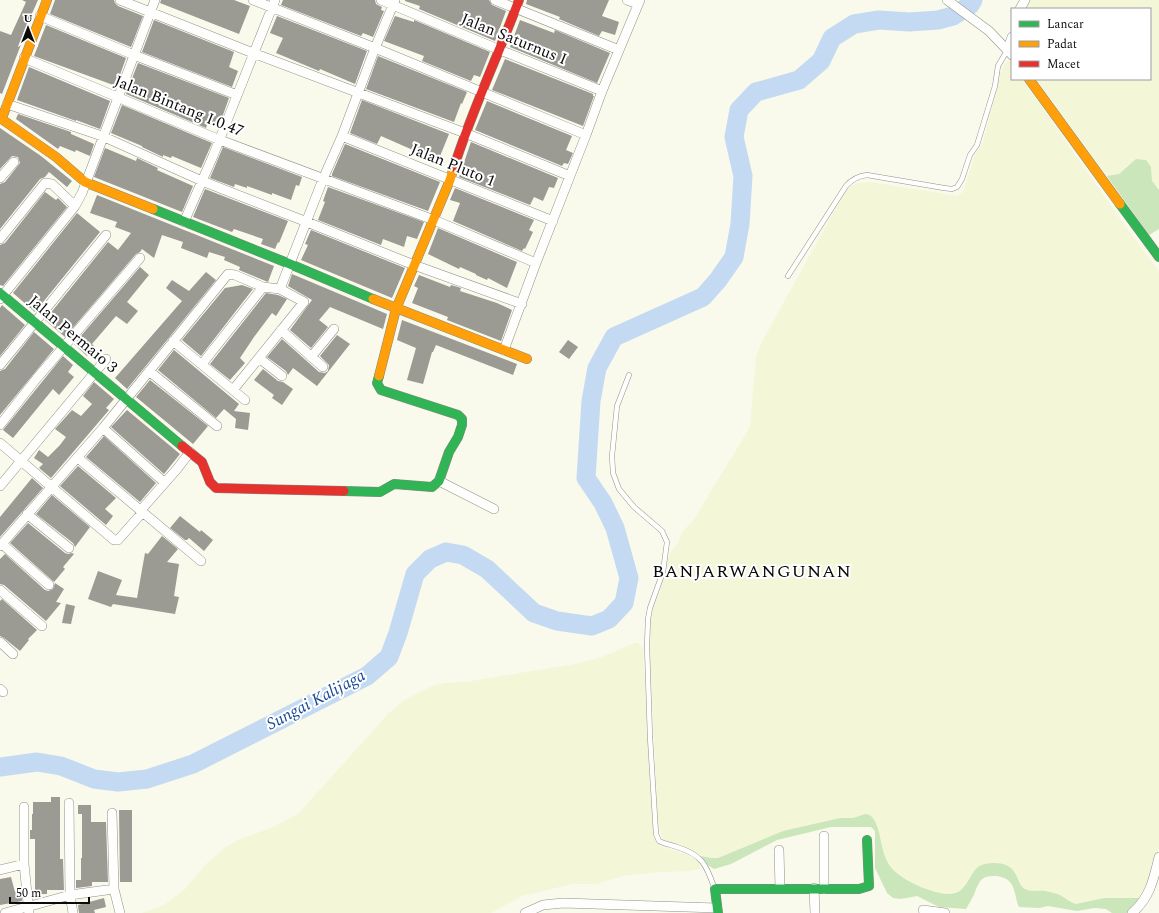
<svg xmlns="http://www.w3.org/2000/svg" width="1159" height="913" viewBox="0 0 1159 913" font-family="Spectral,serif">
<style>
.farmland{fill:#f4f6d8}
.forest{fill:#cbe6ba}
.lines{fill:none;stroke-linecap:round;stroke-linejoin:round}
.river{stroke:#c3daf2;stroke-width:19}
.building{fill:#9b9a93}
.lane-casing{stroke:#92928c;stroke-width:5.5}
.street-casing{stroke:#92928c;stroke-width:10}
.fast-casing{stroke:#888882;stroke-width:10}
.slow-casing{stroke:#888882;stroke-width:10}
.jam-casing{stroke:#888882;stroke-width:10}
.lane{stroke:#fefefc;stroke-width:4.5}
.street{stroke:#fefefc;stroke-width:9}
.fast{stroke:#30b455;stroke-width:9}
.slow{stroke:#ff9f0a;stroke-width:9}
.jam{stroke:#e5322d;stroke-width:9}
.labels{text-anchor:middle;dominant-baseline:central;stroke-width:4;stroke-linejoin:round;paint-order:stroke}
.street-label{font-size:16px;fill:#0a0a0a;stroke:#fff}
.water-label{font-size:17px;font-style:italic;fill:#164998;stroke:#fff}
.quarter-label{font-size:18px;letter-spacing:1px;fill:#0a0a0a;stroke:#fff}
</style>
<rect width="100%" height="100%" fill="#f9f9ec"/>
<path class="farmland" d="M1027,0H1159V190L1152,181L1151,167L1127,166L1119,174L1107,176L1036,79H1150V9H1023Z
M1009,60L1012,64V79H1022L1126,227L1159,271V848L1143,898H1104L1076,904L1071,903L1061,895L1051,892L1044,891L1026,890L1022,887L1016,872L998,863H987L973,871L962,890L956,892L935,893L923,889L898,874L890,867L884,856L877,824L870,815L865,814L853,818H840L783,831L718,858L706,857L689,850L670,844L663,840L661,834L658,821L649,643L650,608L660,593L663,571L667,559L673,549L677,545L683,531L693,521L750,427L756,356L763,340L847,188L857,183L870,182L957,196L963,192L975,155L983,143L1001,72L1005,63Z
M634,643H638L643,648L653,825L657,843L660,846L690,856L700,864V869L689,871L659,872L639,874L623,876L596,884H572L522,896L491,913H142L164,905L184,890L206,864L223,849L238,840L273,827L298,814L388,714L403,701L416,694L432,686L445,683L466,682L575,664L602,657Z"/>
<path class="forest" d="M1136,159L1146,160L1151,167L1152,181L1159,190V229L1149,235L1107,176L1119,174Z
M865,814L870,815C885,828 876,858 898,874C909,883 949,903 962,889C974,877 971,862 995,863C1021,864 1015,884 1025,889C1030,892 1039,890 1045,891C1050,892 1056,893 1060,895C1066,898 1069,902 1076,904L1104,898H1140L1128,913H1112L1106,909L1094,908L1077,911L1048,906L1039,908L1019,907C1015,899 1016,888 1009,881C1006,878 999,876 995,876C981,876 980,880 975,892C973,898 969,903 966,909L939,907L917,896L901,899L893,898L887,893L875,868V831L871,827H831L777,840L731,864L714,869L709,866L701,856L712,858H718L783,831L840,818H853Z"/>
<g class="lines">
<path class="river" d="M0,767L37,762L61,766L94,779L118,782L147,779L193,764L367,676L389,657L398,633L415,574L430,559L446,552L463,555L487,569L534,613L557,621L592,626L609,619L624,603L629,578L615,528L603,503L586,478L591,401L597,368L614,337L703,297L718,280L734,257L740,224L743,176L734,137L739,110L756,92L799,80L821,61L832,38L854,24L879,20L909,22L938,20L953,16L970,5L973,0"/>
</g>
<path class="building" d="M22,0H38L23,34H25L2,94L0,93V31L11,35L26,2Z
M55,0H114L115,3L118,6L143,16L131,47L50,14Z
M161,0H234L250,6L239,34L160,3Z
M283,0H375L376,4L382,7L381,10L384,11L373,37L363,33L361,36L281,5Z
M405,0H489L492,5L506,11L495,41L419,9L420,6L405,1Z
M527,0H609L602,16L619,22L615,35L602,31L599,36L559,19L560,17L526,4Z
M277,16L367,51L355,84L320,69L319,71L276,53L283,38L270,33Z
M395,16L414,22V20L490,52L480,77L474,75L471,81L422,61L424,56L384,41Z
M154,20L234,52L229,67L238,71L232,87L142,52Z
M520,20L554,33L555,30L610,53L597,83L510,47Z
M46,25L126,58L116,86L34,56Z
M378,56L467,92L462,104L461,103L454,122L366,89Z
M505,59L593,94V96H594L583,126L492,90Z
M138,63L229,98L219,126L208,122L206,128L126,94Z
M29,67L110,101L100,129L76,120V121L17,100Z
M362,100L449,134L438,161L381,136L377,144L350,133Z
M487,101L572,136L566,150L573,153L568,164L564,163L562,166L475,130Z
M122,105L212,143L201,168L172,156L171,158L163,155V157L142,147V146L111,133Z
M18,114L71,132V134L94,144L90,156L76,150L75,152L60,146L58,149L16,119Z
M0,128L41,156L72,181L67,187L49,172L45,177L40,179L0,229V184L5,182L20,163L18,157L12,156L0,169Z
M471,142L558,178L554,188L549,187L543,201L534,197L530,205L459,177Z
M345,144L440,182L428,211L332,176V174Z
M223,147L302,177L299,186L296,185L291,200L272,193V195L247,186V188L235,184L234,187L210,178Z
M105,148L136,161L137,158L158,168L157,170L193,186L182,212L94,177Z
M328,187L424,222L417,239L407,236L404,247L383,239L381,245L318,220L325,202L323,201Z
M455,188L534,220L529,230L533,232L525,249L524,248L522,251L453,221L460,203L450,200Z
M205,189L288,221L279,243L278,242L275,249L261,244L263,239L234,229L232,232L193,217Z
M45,192L56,200L58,198L67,207L3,286L0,285V245L5,243Z
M97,195L274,266L268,282L239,270L240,267L224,260L225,257L209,252L207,258L181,248L183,242L162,235L154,258L142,249L140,252L136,254L65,337L45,320L108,242L118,250L131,233L115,227L117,222L90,213Z
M77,213L100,232L35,312L13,293Z
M438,228L517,262L507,288L488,278L487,280L476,275V274L460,267L459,269L428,254Z
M311,230L405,268L392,298L301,260L308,245L305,244Z
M140,267L149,275L127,302L138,311L127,324L116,316L92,344L95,347L87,356L74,344Z
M206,272L216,280L127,389L115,378L182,301L166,288L172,280L189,291Z
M292,274L387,314L383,329L330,307L319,320L328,327L311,348L290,330L312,300L288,286Z
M419,275L450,287L451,285L461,288L460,291L497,303L512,310L501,341L447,320L448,317L412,303L418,288L414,286Z
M242,285L253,289L201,356L182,340L225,288Z
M266,293L278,295L287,299L276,316L272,313L254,337L240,358L245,363L230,380L210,364Z
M2,305L25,325L0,356V308Z
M402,320L517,364L513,375L436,345L433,352H432L423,384L407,380L416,348L397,340Z
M34,332L54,349L0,415V371L5,369Z
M337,335L350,344L317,386L293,368L288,375L286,371L267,357L282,339L319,372L325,373L328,371L329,365L320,356Z
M568,340L578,347L569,359L559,352Z
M174,350L239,404L234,411L250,413L248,430L235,428L236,419L224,409L216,418L158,370Z
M63,356L73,365L68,372L74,377L59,395L53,389L13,438L3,430Z
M263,369L278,381L283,382L293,389L282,405L272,398L274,395L254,380Z
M150,380L208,426L193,444L136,397Z
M94,382L114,399L106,408L109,410L51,478L39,468L43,464L34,458L39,450L48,457L60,445L66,437L55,429L72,410L81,416L92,404L83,396Z
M127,410L180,454L164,474L111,427Z
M104,436L156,483L140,502L86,457Z
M78,466L116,498L105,509L113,516L106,525L60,486Z
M32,478L43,488L0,537V517Z
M52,495L90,527L75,547L73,543L36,514Z
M180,516L200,532L201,530L213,540L204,551L189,538L187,540H185L170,528Z
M28,523L65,553L68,554L72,553L74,554L63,567L65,569L54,582L10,543Z
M162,536L178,549L167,562L179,564L174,596L179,597L175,614L113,604L111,607L88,599L98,571L122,580L116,595L137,598L145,553L148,554Z
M5,554L45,590L48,591L53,589L55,583L64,589L56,602L61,603L46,621L4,585L0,584V559Z
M2,599L37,630L28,639L29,640L20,651L4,638L0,636V601Z
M66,604L75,606L71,624L62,623Z
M51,797H60V859H63L64,890H47V894H35V839H30V830H32V814H33V802H51Z
M78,805H91V822H106L108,882H92V886L76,888V880H81V858H82V814H78Z
M119,810H132V882H120Z
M11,877L15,892L21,891L22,901L0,905V879Z
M104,898L106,907L94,910L95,913H79L78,905Z"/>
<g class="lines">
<defs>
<path id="lane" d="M788,276L846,186C852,179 858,176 867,175L944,188L952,189L957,187L962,179L970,155L977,145L995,86L998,66L1008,49
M629,375L617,406L612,456L613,473L619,489L634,507L662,531L667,542L663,572L650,608L648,619L647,646L650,737L656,834L659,841C665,844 671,845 677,847C702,855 706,864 714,887"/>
<path id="street" d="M120,0L253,53L465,133L570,176
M253,0L375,48L586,135
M381,0L500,50L602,91
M495,0L619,50
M627,0L638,4
M947,0L989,31L1012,55
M1020,9L1025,0
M40,16L134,55L237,95
M1008,49L1012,37
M24,58L220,140L434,220L536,263
M7,104L102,136L202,181L307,222L414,265L522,304
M342,136L553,221
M0,178L14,162
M184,222L213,156L275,0
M0,239L45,183L52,184L75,206
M280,289L323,179L342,136L375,48L395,0
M0,299L75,206L82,193L155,0
M281,330L323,367
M173,341L245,400
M504,350L536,263L586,135L602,91L640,0
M311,357L334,329
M259,358L282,376
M202,364L263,287
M0,365L106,235
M149,371L217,426
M0,425L37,378L140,258
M103,428L165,483
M0,443L114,540H118L142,513
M78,458L201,561
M439,481L494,509
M0,486L106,359
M140,511L177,469L190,452
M27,514L69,548
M2,544L49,585
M0,546L103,428L228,274L235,275L263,287L280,289L304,302L233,390
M0,590L42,626
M0,642L13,654
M0,689L3,692
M69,803L70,895L73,913
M24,807V864L29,913
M112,813L114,889L120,913
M824,836V889
M779,850L780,888
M0,870L24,864
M814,888L815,913
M923,910L945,913
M5,913L70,895L114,889
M525,913L543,905L563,903L717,908
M1132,913C1150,898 1154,878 1159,857"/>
<path id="fast" d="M1120,204L1159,257
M153,209L290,264L373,299
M0,293L182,446
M344,491L380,492L394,484L432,487L439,481L449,452L458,437L462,425V419L458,415L381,390L377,383L379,376
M718,913L715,889H859L869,886L867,840"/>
<path id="slow" d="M47,0L2,118L3,120L56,157L85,182L153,209
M1029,79L1120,204
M373,299L527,359
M379,376L396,309L450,180L454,167"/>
<path id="jam" d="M454,167C472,110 498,56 519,0
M182,446L202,462L210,482L216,488L344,491"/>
</defs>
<use href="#lane" class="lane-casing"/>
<use href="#street" class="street-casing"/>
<use href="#fast" class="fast-casing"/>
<use href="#slow" class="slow-casing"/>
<use href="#jam" class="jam-casing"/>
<use href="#lane" class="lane"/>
<use href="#street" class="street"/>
<use href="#fast" class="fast"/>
<use href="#slow" class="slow"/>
<use href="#jam" class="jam"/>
</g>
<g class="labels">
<g class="street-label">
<text transform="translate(514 39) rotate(22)">Jalan Saturnus I</text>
<text transform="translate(179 106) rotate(22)">Jalan Bintang I.0.47</text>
<text transform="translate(453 165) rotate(22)">Jalan Pluto 1</text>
<text transform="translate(73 334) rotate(40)">Jalan Permaio 3</text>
</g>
<g class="water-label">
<text transform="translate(316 700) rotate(-28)">Sungai Kalijaga</text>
</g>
<g class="quarter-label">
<text x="752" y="571">BANJARWANGUNAN</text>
</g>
</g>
<rect x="1011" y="8" width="140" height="72" fill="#ffffff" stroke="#9d9d9d"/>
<rect x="1019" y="21" width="20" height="6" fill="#30b455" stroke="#9d9d9d"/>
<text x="1047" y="28" font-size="12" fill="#0a0a0a">Lancar</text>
<rect x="1019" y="41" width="20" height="6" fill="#ff9f0a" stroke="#9d9d9d"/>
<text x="1047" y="48" font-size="12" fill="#0a0a0a">Padat</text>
<rect x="1019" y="61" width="20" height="6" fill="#e5322d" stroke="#9d9d9d"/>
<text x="1047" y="68" font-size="12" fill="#0a0a0a">Macet</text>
<g transform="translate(28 28)" stroke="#ffffff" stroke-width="3" paint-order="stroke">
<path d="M0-3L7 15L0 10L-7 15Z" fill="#0a0a0a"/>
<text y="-6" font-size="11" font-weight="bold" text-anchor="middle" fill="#0a0a0a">U</text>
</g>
<path d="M10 897v6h79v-6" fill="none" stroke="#0a0a0a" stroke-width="2"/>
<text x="16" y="897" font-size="12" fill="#0a0a0a" stroke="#ffffff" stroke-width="3" paint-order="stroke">50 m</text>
</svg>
